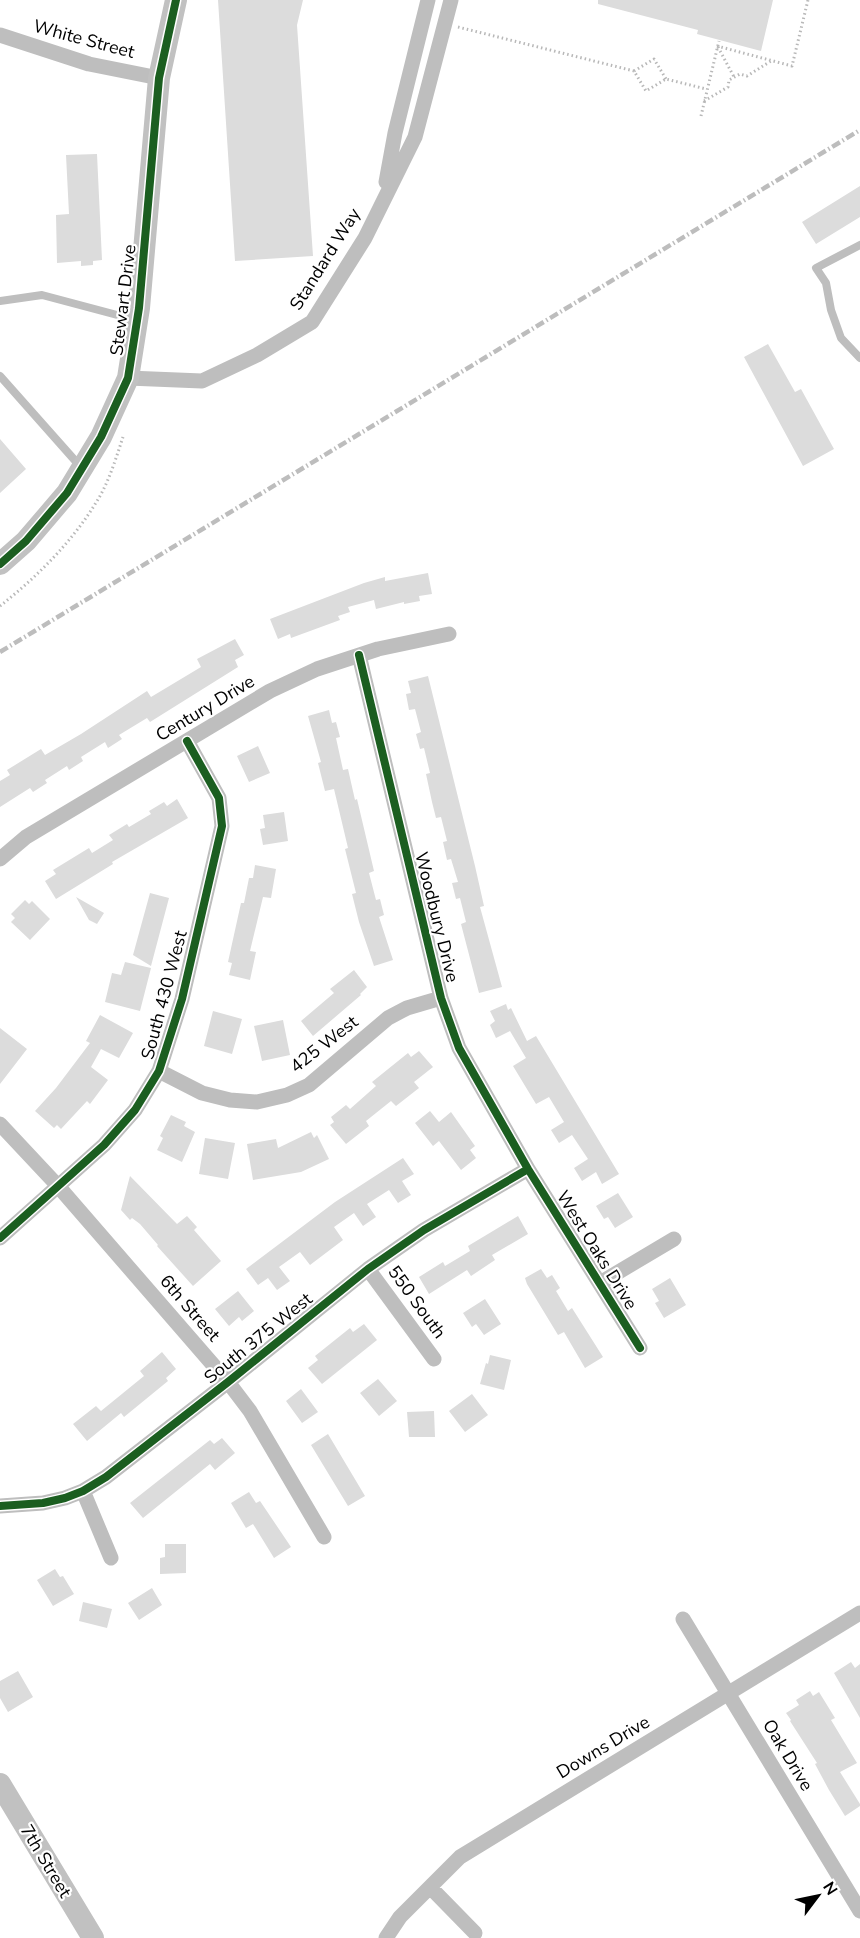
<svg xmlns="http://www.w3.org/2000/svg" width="860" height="1938" viewBox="0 0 860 1938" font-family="'Nunito Sans',sans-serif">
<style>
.building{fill:#dcdcdc}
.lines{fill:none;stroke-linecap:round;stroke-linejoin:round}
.path{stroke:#b8b8b8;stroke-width:3;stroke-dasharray:1.5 3;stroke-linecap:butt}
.lane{stroke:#bebebe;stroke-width:8}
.street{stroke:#bebebe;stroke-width:15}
.secondary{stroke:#c1c1c1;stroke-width:22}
.rail{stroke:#bdbdbd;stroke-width:4.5;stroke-dasharray:9 3 1.5 3;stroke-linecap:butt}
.cycleway-casing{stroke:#fff;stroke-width:11}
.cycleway{stroke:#1b5e20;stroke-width:8}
.labels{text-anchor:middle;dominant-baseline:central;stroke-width:4.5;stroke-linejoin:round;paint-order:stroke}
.street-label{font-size:18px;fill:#000;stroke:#fff}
</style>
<rect width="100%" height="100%" fill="#fff"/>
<path class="building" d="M218,0H303L297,25L313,256L235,261Z
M598,0H773L761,51L697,34L698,30L598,4Z
M97,154L102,260L93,261V265L81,266V261L57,263L56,215L69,214L66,155Z
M860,186V217L816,244L802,222Z
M768,344L795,392L801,389L834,449L803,466L744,357Z
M0,439L26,469L0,493Z
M428,573L432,594L419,596L420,601L404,604V602L376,609L374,600L348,607L350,612L338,616L340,620L291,638L290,634L278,639L270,619L364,583L385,577V581Z
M235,639L244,655L235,660L238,667L150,722L147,718L119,735L122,739L108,748L105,742L81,757L83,761L69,770L67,766L45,780L47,783L33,792L30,788L0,807V781L10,775L7,770L41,749L45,755L81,734L147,691L151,697L201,667L197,659Z
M428,676L475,866L484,906L480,907L502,987L479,993L461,924L466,922L460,898L456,899L452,883L458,882L451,859L447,860L443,842L447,841L441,817L436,818L432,802L426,774L430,773L424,748L420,749L416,734L421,732L415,709L409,710L406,694L411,693L408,681Z
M329,710L332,723L336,722L340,737L336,738L343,770L348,769L355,800L357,799L374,871L369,873L376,900L380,899L384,915L379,917L393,960L374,966L359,922L352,894L356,893L345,849L348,848L334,789L325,791L318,763L321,762L308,716Z
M258,746L270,773L249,782L237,756Z
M177,799L188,818L112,862L113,864L56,899L45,881L56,874L53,870L89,848L92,853L113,840L109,835L127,824L129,827L151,814L149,811L164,802L167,806Z
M284,812L288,841L263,845L260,829L265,828L263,815Z
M255,865L276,869L271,898L263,897L250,951L256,952L250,980L229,975L232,963L228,962L241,903H244L249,878H253Z
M150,893L169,898L151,966L133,955Z
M76,897L104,913L97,924L89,920Z
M25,900L29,904L32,901L50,919L30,940L11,922L15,918L11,914Z
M125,962L151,968L140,1011L105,1002L112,973L121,975Z
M354,970L367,987L360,994L361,995L313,1036L301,1021L334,993L330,989Z
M506,1004L508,1010L511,1008L527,1041L536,1036L619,1174L602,1184L596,1172L582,1181L574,1168L588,1159L572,1135L559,1143L551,1130L564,1122L549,1097L536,1104L513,1066L526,1058L510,1031L496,1038L490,1025L495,1021L490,1011Z
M213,1011L242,1019L232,1054L204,1046Z
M100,1015L133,1033L119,1058L101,1049L91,1067L108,1080L90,1104L87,1101L61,1129L57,1125L54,1128L35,1111L56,1088L90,1043L86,1041Z
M283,1020L290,1055L262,1061L254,1026Z
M0,1028L27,1049L0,1084Z
M419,1051L433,1067L414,1082L419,1088L396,1106L391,1101L366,1121L369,1126L346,1144L330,1125L334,1122L331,1117L346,1105L350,1109L376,1086L372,1082L408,1053L411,1057Z
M430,1111L439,1122L451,1112L475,1146L470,1150L476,1158L461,1170L439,1141L433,1146L415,1123Z
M171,1115L186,1122L184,1126L195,1132L182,1162L157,1150L163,1138L160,1136Z
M311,1132L314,1138L317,1135L329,1159L301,1172L253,1180L247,1144L276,1139L278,1148Z
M205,1138L235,1143L228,1179L199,1174Z
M403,1158L414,1174L402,1181L411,1195L398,1203L389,1190L367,1204L376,1217L363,1226L354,1213L334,1227L343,1240L310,1265L300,1252L279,1267L290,1281L277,1290L268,1278L258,1285L246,1269L335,1202Z
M130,1176L177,1224L187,1216L197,1227L194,1230L221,1261L193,1286L157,1246L158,1245L140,1224L132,1218L130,1220L121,1210Z
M618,1193L633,1217L615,1228L608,1217L604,1219L596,1206Z
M518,1216L528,1234L492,1255L495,1260L471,1276L467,1270L429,1294L419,1277L443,1262L445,1266L470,1251L468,1246Z
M541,1269L547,1278L552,1275L560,1288L556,1291L568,1311L572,1308L603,1357L585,1368L564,1332L558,1335L527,1284L525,1278Z
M670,1278L686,1305L664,1318L655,1303L659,1301L652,1289Z
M238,1291L254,1311L242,1321L239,1317L229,1326L215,1309Z
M485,1299L501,1324L484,1335L476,1324L472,1327L463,1313Z
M364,1324L377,1340L322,1384L308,1368L318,1360L315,1356L350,1328L353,1332Z
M162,1352L176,1369L166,1378L168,1381L124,1417L121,1413L87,1441L73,1424L96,1406L101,1411L144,1376L140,1371Z
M490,1355L511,1360L504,1390L480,1384L486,1363L488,1364Z
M378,1379L397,1401L379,1416L360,1393Z
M301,1389L318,1412L302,1423L286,1401Z
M472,1394L488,1415L465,1432L449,1411Z
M434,1411L435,1437H409L407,1412Z
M328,1434L365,1496L348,1506L311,1445Z
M222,1438L235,1453L215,1470L210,1464L143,1518L130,1503L210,1440L214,1444Z
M249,1492L256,1503L260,1501L291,1547L274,1558L253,1524L246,1528L231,1503Z
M165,1544H186V1573L160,1574V1558L165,1557Z
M55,1569L60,1577L63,1576L74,1594L53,1606L37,1580Z
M152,1588L162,1605L139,1620L128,1603Z
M83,1602L112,1609L107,1628L79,1621Z
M851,1662L855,1668L860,1664V1718L834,1673Z
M18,1671L33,1697L8,1712L0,1698V1681Z
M810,1691L813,1696L819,1692L835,1718L831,1720L857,1763L840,1772L860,1804V1806L845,1816L829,1790L815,1764L817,1763L790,1721L791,1720L786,1713L799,1705L796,1700Z"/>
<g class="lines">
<path class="path" d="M458,27L634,71L646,91L666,79L706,89
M717,46L792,66L808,0
M718,47L734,77
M634,71L654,59L666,79
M704,101L728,87L729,80L740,74L747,76L771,61
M701,116L719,41
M0,606C37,577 73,541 97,501C109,482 116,458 123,437"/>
<path class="lane" d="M860,245L816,268L826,283L831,310L841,338L860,358
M0,301L42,295L136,320
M0,376L79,465"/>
<path class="street" d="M0,35L89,64L159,78
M386,182L395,133L428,0
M128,378L202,381L257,355L312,322L365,238L415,137L451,0
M359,655L441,998L459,1048L528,1169L640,1348
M0,859L26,837L270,691L317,669L378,649L449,634
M159,1071L202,1093L230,1100L257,1102L287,1095L309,1085L388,1018L407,1008L441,998
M0,1124L58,1186L228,1382L250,1411L324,1537
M0,1238L104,1145L135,1110L159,1071L182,999L222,826L219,798L187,741
M368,1269L434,1359
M600,1283L674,1239
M83,1491L111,1558
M0,1506L43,1503L65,1498L83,1491L106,1477L228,1382L368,1269L424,1230L528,1169
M683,1619L860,1911
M430,1887L475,1933
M386,1938L400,1917L460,1857L860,1613"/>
<path class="secondary" d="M0,564L26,541L67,493L101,437L128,378L139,308L159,78L176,0
M0,1784L93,1938"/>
<path class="rail" d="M0,652L860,130"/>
<defs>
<path id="cycleway" d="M0,564L26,541L67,493L101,437L128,378L139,308L159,78L176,0
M359,655L441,998L459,1048L528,1169L640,1348
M0,1238L104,1145L135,1110L159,1071L182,999L222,826L219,798L187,741
M0,1506L43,1503L65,1498L83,1491L106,1477L228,1382L368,1269L424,1230L528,1169"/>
</defs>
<use href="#cycleway" class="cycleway-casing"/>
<use href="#cycleway" class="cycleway"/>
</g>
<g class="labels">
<g class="street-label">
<text transform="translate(84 39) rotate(15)">White Street</text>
<text transform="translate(325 259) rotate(-58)">Standard Way</text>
<text transform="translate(123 300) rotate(-83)">Stewart Drive</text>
<text transform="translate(205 708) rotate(-31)">Century Drive</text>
<text transform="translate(437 917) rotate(76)">Woodbury Drive</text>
<text transform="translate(164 995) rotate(-75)">South 430 West</text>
<text transform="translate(324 1044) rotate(-38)">425 West</text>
<text transform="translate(597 1250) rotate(58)">West Oaks Drive</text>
<text transform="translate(417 1302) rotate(54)">550 South</text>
<text transform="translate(190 1308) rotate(49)">6th Street</text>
<text transform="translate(258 1338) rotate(-39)">South 375 West</text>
<text transform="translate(603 1747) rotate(-31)">Downs Drive</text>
<text transform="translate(788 1755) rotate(59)">Oak Drive</text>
<text transform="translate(46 1861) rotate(59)">7th Street</text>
</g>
</g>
<g transform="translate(818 1896) rotate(58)" stroke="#ffffff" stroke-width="4.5" paint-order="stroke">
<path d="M0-4.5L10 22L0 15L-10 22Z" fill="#000000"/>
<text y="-9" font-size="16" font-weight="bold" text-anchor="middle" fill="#000000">N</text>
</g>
</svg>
